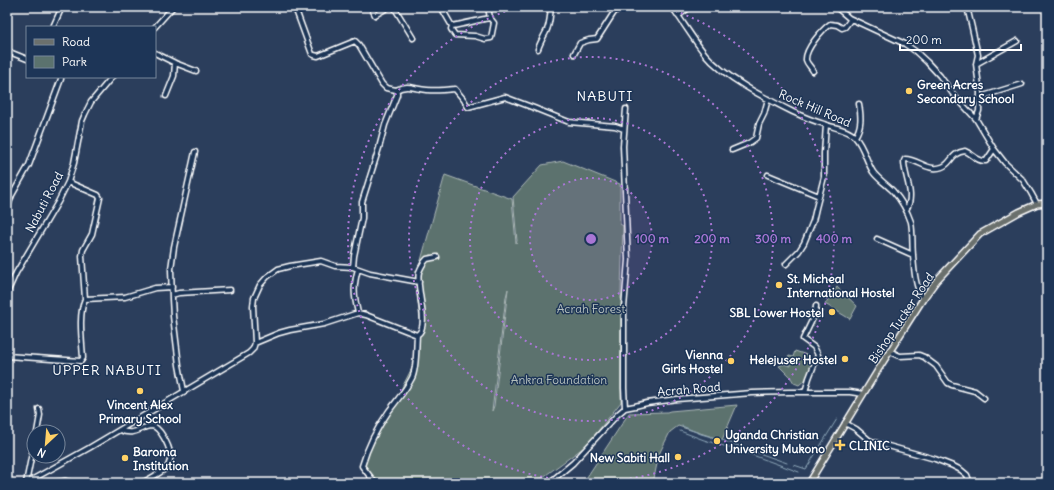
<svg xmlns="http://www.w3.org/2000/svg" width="1054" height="490" viewBox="0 0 1054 490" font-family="Delius,sans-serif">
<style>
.green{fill:#5b726e;stroke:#adb8b6;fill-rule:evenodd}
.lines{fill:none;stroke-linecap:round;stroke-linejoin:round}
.stream{stroke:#8ea7b9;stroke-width:1}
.minor-casing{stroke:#fff;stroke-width:7}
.major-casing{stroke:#fff;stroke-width:8}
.minor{stroke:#1d3557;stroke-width:4}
.major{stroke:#6b706d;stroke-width:5}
.ring{fill:none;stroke:#a976d5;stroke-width:2;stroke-dasharray:2 4}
.poi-dot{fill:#ffd166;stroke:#1d3557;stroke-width:1.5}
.labels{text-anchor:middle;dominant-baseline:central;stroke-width:3;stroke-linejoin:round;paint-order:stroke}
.poi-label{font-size:12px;font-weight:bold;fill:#fff;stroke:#1d3557;text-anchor:start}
.street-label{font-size:12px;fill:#fff;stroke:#1d3557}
.park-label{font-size:12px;fill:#b5c0be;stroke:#1d3557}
.quarter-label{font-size:14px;letter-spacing:1px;fill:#fff;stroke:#1d3557}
.centre{fill:#a976d5;stroke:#1d3557;stroke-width:2}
.ring-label{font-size:12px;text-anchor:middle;font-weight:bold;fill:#a976d5;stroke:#1d3557;stroke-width:3;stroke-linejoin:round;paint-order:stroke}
</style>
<rect width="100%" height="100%" fill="#2b3e5c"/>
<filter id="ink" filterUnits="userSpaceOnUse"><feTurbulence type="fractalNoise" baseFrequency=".025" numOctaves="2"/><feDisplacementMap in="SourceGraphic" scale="8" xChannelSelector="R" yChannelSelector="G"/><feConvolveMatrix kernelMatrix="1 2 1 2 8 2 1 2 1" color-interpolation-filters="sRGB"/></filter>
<g filter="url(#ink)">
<path class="green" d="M563,161L620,184V224L623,226L621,291V402L587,445L535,483H375L362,466L415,362L421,329L415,278L418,271L445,175L512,199L516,243L517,241L513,197L542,165ZM508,289L494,406L492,411L506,297Z
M837,287L857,306L850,319L825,304Z
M795,351L807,355L815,362L806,379L799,385L794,383L791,378L779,366L784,364L791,366V362L786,360L789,356L793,357Z
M737,405L722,440L678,426L670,432L659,454L653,483H583L629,413L667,412L670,411Z"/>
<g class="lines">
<path class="stream" d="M682,426L701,434L722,440L787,463
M680,431L704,440L744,452L799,472
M794,465L806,469L837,419"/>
<defs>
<path id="minor" d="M293,7L297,13L312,54L314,55L318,56L355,41L359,45L382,84L386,88L396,90C408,84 414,89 427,90C436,91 446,90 455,89L464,100L468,107L505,97L534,108L569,122L615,126L624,129
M371,7L375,15L389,7
M394,7L413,38
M441,7L452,26L451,29L455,35L475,36L485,39L491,38L494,23L490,18C477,20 465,24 452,26
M488,7L490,18
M672,7C683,22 693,39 705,54C725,78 765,98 793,112C804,117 814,121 824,124C834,128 848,129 855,137C864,147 866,161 873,172C878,179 886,184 893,191C901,200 907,210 911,222C913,233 912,244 913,255C914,269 915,287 923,299
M836,7L849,18L905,44L915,51L927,62L940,76L953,94L976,119L994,149L1005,163L1023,180L1031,193L1037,204
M967,7L972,28L978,55L976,64L980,93L979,111L976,119
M678,16L690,7
M53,27L62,7
M155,27L173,7
M538,49C540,43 543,38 546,32C550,25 550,15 551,7
M7,51L27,59
M155,53L175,63L196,71
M574,54L580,43L589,40L597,39L613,14L619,7
M976,64L1017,41
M813,71C811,67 807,64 806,60C805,49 822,30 830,24L837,25L842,28L845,27L851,19
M166,96L174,76L175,63
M980,97L1022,84
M855,137C862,126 861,116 859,104
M732,150L749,143L756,138L759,124L764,114L768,99
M768,175L819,196
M68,182L98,195L100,198L92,234L83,250L82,256L85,299
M7,209L12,195L29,165L61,79V77
M906,210C916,195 904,177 904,161L905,159C918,159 928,172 942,167C952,164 950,153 965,151C973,154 977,162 986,161L994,149
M877,239L913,255
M786,264L799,251L804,243L813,221L816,208L824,177V153L826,125
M353,267L354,256L362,218V202L379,148L385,125L397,95V92L396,90
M358,269C353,287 354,296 358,313
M7,293L16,273L58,202L68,182L74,163L82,121L85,114L91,102L112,77
M172,295L179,293L230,290
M255,343L279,333L290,330L324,324L358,313L366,315L417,335C431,327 415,286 419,272C421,267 424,262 427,259L437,257
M889,351L900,356L919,355L924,357L936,366L948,383L952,385L975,391L984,398
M7,356L81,361L83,358C82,341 78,314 85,299L125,297L155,288L172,287
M184,391L179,365L173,316L172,299L171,269L174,247L195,152
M805,392L809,378L818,355L814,347L803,339L815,314L816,306
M625,408L624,388V308L628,260L623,146L626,109
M845,423L856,429L869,440L874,442L935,459L953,466L961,470L967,475L970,483
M120,430C131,435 136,431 146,427C149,426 150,426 152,426C160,427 169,446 170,453C171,457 170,462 168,466C163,472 149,479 142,483
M37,432L40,415L39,409
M26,483L89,448L249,353L253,349L255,343L253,306L254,298L260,285L267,277L278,269L290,266L321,261L335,266L353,267L370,273L419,282
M26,483L34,443
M52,483L65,481L73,483
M375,483L362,466C368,445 377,428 389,411C397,400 406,390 412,378C417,368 416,347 417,335
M549,483L573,463L618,414L625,408L635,406L647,403L677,399L752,393L789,392H850L863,394"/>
<path id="major" d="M809,483L878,370L923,299L937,280L980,234L1019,212L1037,204L1047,203"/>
</defs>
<use href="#minor" class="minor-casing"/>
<use href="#major" class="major-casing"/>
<use href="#minor" class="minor"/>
<use href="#major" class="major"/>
</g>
</g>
<circle cx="591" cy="239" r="61" fill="#a976d5" fill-opacity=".12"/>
<g class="ring">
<circle cx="591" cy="239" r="61"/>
<circle cx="591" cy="239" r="121"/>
<circle cx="591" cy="239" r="182"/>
<path d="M664 7A243 243 0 1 1 518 7"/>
</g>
<g class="poi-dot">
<circle cx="909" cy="91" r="4"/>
<circle cx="779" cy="285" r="4"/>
<circle cx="832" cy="312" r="4"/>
<circle cx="845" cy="359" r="4"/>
<circle cx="731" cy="361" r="4"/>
<circle cx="140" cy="391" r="4"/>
<circle cx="717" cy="441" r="4"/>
<path d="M838 439h4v4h4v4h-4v4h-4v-4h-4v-4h4z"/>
<circle cx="678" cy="457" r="4"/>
<circle cx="125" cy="458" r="4"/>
</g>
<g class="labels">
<g class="poi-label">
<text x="917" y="84">Green Acres<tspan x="917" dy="14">Secondary School</tspan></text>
<text x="787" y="278">St. Micheal<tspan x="787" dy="14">International Hostel</tspan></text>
<text x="824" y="312" text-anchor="end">SBL Lower Hostel</text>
<text x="723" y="354" text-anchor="end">Vienna<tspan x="723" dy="14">Girls Hostel</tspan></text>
<text x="837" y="359" text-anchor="end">Helejuser Hostel</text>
<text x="140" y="404" text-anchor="middle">Vincent Alex<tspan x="140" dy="14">Primary School</tspan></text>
<text x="725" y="434">Uganda Christian<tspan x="725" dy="14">University Mukono</tspan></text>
<text x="849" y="445">CLINIC</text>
<text x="133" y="451">Baroma<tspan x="133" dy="14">Institution</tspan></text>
<text x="670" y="457" text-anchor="end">New Sabiti Hall</text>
</g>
<g class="street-label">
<text transform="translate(815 108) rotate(23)">Rock Hill Road</text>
<text transform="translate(44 202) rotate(-62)">Nabuti Road</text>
<text transform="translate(901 318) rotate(-56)">Bishop Tucker Road</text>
<text transform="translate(689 389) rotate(-5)">Acrah Road</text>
</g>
<g class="park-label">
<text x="591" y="308">Acrah Forest</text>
<text x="559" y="379">Ankra Foundation</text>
</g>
<g class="quarter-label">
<text x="605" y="96">NABUTI</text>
<text x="107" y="370">UPPER NABUTI</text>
</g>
</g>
<circle cx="591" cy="239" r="6" class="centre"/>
<g class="ring-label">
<text x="652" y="243">100 m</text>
<text x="712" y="243">200 m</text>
<text x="773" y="243">300 m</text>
<text x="834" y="243">400 m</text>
</g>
<rect width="1054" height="490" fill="none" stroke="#1d3557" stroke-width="24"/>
<rect x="12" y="12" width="1030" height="466" fill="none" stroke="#fff" stroke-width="1.5" filter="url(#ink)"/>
<rect x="26" y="26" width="130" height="52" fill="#1d3557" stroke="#77869a"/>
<rect x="34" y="39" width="20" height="6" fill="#6b706d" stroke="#77869a"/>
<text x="62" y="46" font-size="12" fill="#ffffff">Road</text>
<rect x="34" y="56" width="20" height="12" fill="#5b726e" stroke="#77869a"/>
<text x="62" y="66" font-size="12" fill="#ffffff">Park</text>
<g transform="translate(46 444) rotate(206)"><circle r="19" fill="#1d3557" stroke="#77869a"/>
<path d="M0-3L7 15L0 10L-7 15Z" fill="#ffd166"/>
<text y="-6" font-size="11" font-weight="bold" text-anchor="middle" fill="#ffffff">N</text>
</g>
<path d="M900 44v6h121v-6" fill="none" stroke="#ffffff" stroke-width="2"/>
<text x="906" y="44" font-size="12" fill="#ffffff" stroke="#1d3557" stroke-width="3" paint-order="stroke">200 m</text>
</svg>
